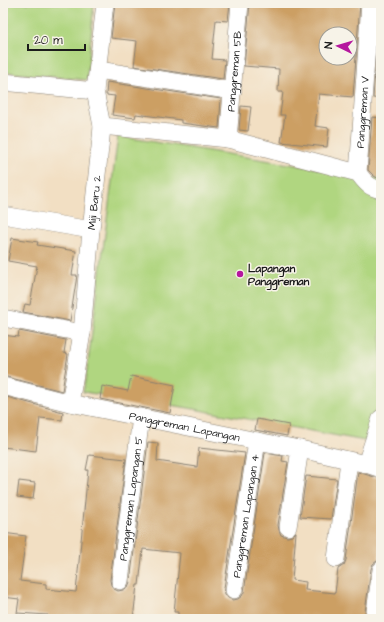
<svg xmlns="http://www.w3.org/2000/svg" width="384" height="622" viewBox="0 0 384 622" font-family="'Architects Daughter',sans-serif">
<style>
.green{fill:#b0d680;stroke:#66794e}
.building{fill:#cc9f63;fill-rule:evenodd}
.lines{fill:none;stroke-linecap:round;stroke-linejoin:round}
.minor-casing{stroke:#877e70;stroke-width:18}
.minor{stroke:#fff;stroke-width:17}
.poi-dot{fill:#b5179e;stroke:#f7f3e8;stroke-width:1.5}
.labels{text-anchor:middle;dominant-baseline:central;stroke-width:3;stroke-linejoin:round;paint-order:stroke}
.street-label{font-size:11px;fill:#1c1c1c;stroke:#f7f3e8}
.poi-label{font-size:11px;font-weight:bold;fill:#1c1c1c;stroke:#f7f3e8;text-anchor:start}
</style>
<rect width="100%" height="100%" fill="#f7f3e8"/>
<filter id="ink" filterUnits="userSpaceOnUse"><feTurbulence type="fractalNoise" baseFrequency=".025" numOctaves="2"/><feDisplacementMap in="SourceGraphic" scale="8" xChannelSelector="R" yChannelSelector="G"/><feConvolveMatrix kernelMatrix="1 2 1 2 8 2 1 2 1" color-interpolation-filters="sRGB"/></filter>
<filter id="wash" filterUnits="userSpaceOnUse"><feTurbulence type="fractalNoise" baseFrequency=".012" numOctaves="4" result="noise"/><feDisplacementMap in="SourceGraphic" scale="16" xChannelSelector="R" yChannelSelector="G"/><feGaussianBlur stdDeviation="0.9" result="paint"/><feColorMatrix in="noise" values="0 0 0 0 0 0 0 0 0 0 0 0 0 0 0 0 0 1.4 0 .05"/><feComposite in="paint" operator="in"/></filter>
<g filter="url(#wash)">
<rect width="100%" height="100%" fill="#f2dfc3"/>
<path class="green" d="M3,3H94L87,80L3,72Z
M118,136L381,179V444L183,407L83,392L87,370Z"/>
<g id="blocks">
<path class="building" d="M115,3H230L228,21L216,20L212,59L225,60L223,79L134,66L137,41L111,38Z
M250,3H360L353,97L319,94L315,126L329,128L327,147L281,142L285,115H280L283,92H278L279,69L244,66ZM326,34H350V58H326Z
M380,3H381V99L373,98Z
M107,82L221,99L219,128L181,123V120L136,114L135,118L112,115L115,96L106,95Z
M241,106L251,107L248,131L239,130Z
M372,117L381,118V180L374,176L368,170Z
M12,238L38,242L37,245L76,251L72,275H77L70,321L23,312L25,304L30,305L37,266L8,261Z
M19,331L66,340L64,353L68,354L62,391L3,376V335L18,337Z
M131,376L175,385L170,413L100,399L102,386L128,391Z
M3,396L63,412L62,420L40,418L36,451L3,447L5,429H3Z
M257,419L289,425L287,436L255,430Z
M148,442L158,443L157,461L197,467L199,448L245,453L224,588L225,594L228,598L232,600L238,599L242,596L244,592L265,453L283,456L282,461L288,462L278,525L279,530L281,535L287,537L292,536L296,532L292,580L306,582L305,590L335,593L338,569L344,565L346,560L358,472L381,479V544L379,560L377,561L373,564L371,569L364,619H178V612H174L180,553L143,549L139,585H137L133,619H48V615L17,613L19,599L3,597V533L26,536L20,581L46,584V589L76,592L88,470H86L89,455L126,459L110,580L111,585L114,589L118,591L123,590L128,587L130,582Z
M306,476L337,479L331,519L300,517Z
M19,481L35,483L33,499L17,497Z"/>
</g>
</g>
<g filter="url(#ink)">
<use href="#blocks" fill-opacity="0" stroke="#877e70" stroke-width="1"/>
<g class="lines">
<defs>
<g id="minor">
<path d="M98,70L233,91"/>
<path d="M3,82L95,91"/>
<path d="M102,126L228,139L358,173C366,183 368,187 381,190"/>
<path id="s1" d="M228,139L240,3"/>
<path id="s2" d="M358,173L370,3"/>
<path d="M3,215L91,230"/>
<path d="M3,318L82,333"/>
<path id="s3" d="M3,386L70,403L257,441L300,449L366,464L381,469"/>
<path id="s4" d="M70,403L82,333L91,230L101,138L102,126L95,91L105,3"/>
<path d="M366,464L381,418"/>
<path d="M288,527L300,449"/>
<path d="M336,559L349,461"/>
<path id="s5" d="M120,581L141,417"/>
<path id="s6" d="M234,590L257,441"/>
<path d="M374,619L381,570"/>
</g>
</defs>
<use href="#minor" class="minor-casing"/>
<use href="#minor" class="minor"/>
</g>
</g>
<circle class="poi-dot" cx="240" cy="274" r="4"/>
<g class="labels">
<g class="street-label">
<text stroke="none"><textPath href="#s1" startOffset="68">Panggreman 5B</textPath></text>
<text stroke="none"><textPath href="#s2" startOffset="61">Panggreman V</textPath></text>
<text stroke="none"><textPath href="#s4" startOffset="202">Miji Baru 2</textPath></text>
<text stroke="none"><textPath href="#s3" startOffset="186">Panggreman Lapangan</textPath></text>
<text stroke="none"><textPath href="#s5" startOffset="83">Panggreman Lapangan 5</textPath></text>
<text stroke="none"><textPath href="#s6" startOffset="75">Panggreman Lapangan 4</textPath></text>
</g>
<g class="poi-label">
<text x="248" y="268">Lapangan<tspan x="248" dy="13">Panggreman</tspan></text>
</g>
</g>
<rect width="384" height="622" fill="none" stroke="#f7f3e8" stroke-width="16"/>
<g transform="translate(338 46) rotate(275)"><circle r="19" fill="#f7f3e8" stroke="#9f9d96"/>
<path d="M0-3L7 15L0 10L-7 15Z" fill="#b5179e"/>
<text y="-6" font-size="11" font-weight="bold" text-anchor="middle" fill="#1c1c1c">N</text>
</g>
<path d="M28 44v6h57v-6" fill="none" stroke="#1c1c1c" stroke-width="2"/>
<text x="34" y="44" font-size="12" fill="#1c1c1c" stroke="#f7f3e8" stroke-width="3" paint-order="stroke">20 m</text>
</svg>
